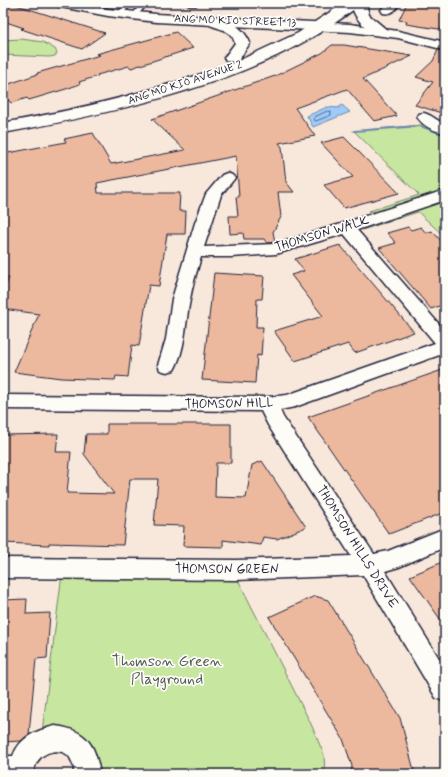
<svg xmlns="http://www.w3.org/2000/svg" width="448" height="777" viewBox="0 0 448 777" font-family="Mynerve,sans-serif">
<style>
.green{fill:#c7e69f;stroke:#74846d}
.water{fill:#9ecbf9;stroke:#6c87ad}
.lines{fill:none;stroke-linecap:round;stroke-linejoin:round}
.shore{stroke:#546687;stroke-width:1}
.stream{fill:#6c87ad;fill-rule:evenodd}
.building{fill:#edb99e;stroke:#22223b}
.lane-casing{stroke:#22223b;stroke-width:3}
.street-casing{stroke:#22223b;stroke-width:3}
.secondary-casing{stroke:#22223b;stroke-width:3}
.lane{fill:#fdfcf7;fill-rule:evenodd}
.street{fill:#fdfcf7;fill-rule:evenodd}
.secondary{fill:#fdfcf7;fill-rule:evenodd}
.labels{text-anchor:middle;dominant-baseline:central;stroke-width:3.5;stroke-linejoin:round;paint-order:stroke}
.far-street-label{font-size:11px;fill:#22223b;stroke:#fdfcf7}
.street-label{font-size:13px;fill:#22223b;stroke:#fdfcf7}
.near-park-label{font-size:16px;fill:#545d59;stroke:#fdfcf7}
</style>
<rect width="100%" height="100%" fill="#f8e8dc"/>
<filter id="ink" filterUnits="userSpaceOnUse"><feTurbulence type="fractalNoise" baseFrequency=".025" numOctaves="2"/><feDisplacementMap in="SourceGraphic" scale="8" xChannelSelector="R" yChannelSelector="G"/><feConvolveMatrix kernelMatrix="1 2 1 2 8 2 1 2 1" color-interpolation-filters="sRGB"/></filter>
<g filter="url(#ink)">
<path class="green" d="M21,39L43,42L55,49L57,53L55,56L49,57L3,55V40Z
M432,124L445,129V191L380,213L369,211L419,195L354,131Z
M440,200L442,203H445V237L418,212L362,230L358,226Z
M63,566H231L311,724L324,755L325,774H97C100,762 96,743 84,737C77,733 52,733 42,732Z"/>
<path class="water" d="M342,105L350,112L313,127L307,116L327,107L338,108Z"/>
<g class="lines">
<path class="shore" d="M328,111L331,112V115L316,121L314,120L315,117Z"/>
<path class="stream" d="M420,125L445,134V136L420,127L354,132L352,131L354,130Z"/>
</g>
<path class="building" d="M3,3H10L105,33L82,49L21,29L24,28L3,21Z
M407,3H445V30L406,24L407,21L399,20Z
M176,32L193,48L131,68L129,66L97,75L98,76L79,82L80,84L66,89L29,100L27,98L11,103L3,94V86L38,74L37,73L100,55L96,54Z
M332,45H344L412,56L363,79L397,116L374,121L347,89L295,108L315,136L279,143L282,147L286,182L294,192H278L281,217L273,232L275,242L267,243L264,239H244L243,233L230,234L229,216H238L236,197H239L236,156L97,183L98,193H180L179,211H186L185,234H167L159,286L149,285L139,346L132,345L128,377L116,376L115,380L61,378L14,372L39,314L3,309V290L9,278H3V154L66,142L64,139L93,133L111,164L185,150L152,119L275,76L322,53Z
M438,50L445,51V114L415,105L433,82L416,77L433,61Z
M344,137L357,150L399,193L344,208L324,185L353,177L321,143Z
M408,227L411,230L421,227L426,233L432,231L445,245V304L431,309L379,248L396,243L387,233Z
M340,245L414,332L355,353L348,344L295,361L274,331L323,316L291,275L304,271L295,259Z
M214,273L264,276L262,299H257L256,327H263L261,356L257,355L255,383L202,380Z
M445,369V512L389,534L308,417Z
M107,424H231V463H216L215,497L246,498L252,465L262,461L306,527L277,539L263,537L261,545L223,540V547L183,546L184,526L154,525L158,479H130L123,545L49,543V545L3,543V435L58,434L56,452H71L67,493L114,494L84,454L86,434H107Z
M445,561V626L410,576Z
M315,596L328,600L400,718L415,774H351L352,766L343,739L269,617Z
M27,599L26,614L50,613L47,658L36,659L29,734L21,741L3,742V600Z"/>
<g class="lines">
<defs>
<path id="lane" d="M121,3H127L128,8L120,16H116L115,15L122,8Z
M142,3H148L136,17H132L131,16Z
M184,3H201C197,6 188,6 184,3Z"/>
<path id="street" d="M55,3H79L108,9L156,14L350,24L398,31L445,42V50L398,38L350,32L156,22L108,16L61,7L57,6Z
M387,3H400C396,10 391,15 383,13L381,10Z
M424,113C432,115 437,121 445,124V133C434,131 424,127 417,117L419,114Z
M227,173L232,175L235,178L221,195L204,247L275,244L341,224L445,190V200L357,230L445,331V353L295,407L280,410L283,417L374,554L388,551L445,528V547L399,567L385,571L445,668V702L436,698L363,575L236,580L3,578V558L236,560L351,556L268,425L261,411L3,409V395L268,397L287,395L435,343L344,234L276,254L231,257H201C197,271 192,286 190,300C185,323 186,349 174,370L167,372L160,370L158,365L166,339L172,299L195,223L206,194L222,175Z
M55,726C87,730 95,744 100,774H74C74,770 74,765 72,762C68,748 50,749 41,757C36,762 34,768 33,774H3V756H13C20,737 37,730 55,726Z"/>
<path id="secondary" d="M344,3H366L369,15L388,31L386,34C373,37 357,22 353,10C259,82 118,112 3,133V123C82,109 160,90 236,62L227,61L224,58L235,43C230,25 212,31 204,20L206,17C222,13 245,28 250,43L238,61L298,33Z"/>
</defs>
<use href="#lane" class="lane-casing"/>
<use href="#street" class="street-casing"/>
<use href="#secondary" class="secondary-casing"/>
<use href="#lane" class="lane"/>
<use href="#street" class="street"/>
<use href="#secondary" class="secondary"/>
</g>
</g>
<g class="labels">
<g class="far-street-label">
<text transform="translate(235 21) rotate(2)">ANG MO KIO STREET 13</text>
<text transform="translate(185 83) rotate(-18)">ANG MO KIO AVENUE 2</text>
</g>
<g class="street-label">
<text transform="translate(322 234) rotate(-17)">THOMSON WALK</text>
<text transform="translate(229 404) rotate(-1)">THOMSON HILL</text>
<text transform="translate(357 547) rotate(58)">THOMSON HILLS DRIVE</text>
<text x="227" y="569">THOMSON GREEN</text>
</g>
<g class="near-park-label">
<text x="167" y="661">Thomson Green<tspan x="167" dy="18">Playground</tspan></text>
</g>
</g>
<rect width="448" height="777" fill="none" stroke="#fdfcf7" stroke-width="16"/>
<rect x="8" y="8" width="432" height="761" fill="none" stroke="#22223b" stroke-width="1.5" filter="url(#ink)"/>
</svg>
